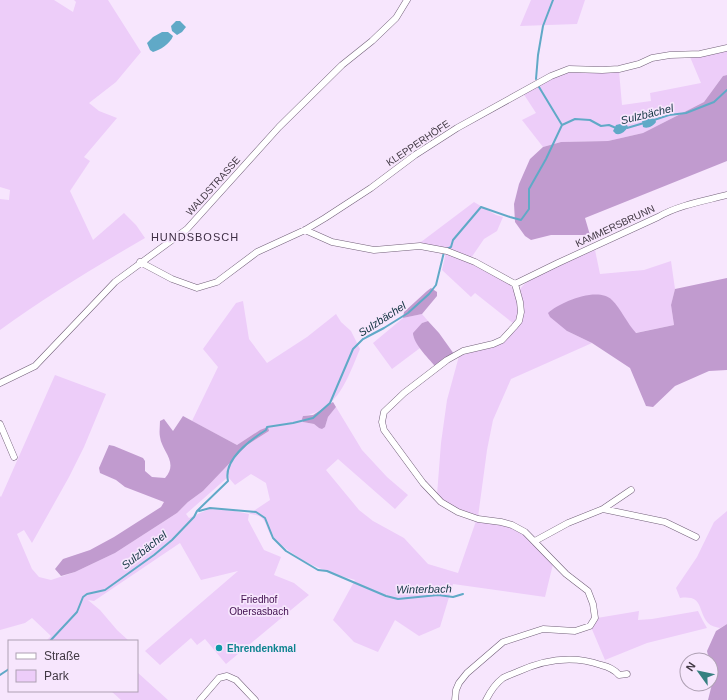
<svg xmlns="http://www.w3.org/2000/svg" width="727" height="700" viewBox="0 0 727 700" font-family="Helvetica,sans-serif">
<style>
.green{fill:#edcdf9;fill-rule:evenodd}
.forest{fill:#c19bcf}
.water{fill:#60a9c7}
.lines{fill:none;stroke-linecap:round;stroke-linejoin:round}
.stream{stroke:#60a9c7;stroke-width:2}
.street-casing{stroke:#726079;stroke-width:7}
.street{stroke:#fff;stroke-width:6}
.culture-dot{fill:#0f9aa8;stroke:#f7e6fd;stroke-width:1.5}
.labels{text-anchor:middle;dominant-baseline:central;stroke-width:3.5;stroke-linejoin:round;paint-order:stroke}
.street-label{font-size:10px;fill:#413843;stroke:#f7e6fd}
.park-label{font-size:10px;fill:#3f0d4d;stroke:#f7e6fd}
.culture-label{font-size:10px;font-weight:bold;fill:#0d838f;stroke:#f7e6fd;text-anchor:start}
.water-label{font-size:11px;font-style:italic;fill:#113441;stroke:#f7e6fd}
.neighbourhood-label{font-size:11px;letter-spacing:1px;fill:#3d2d43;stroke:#f7e6fd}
</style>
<rect width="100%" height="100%" fill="#f7e6fd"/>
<path class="green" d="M0,0H54L73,12L76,2L74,0H108L141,52L116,82L89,103L99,111L117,118L84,157L90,161L70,191L93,240L124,213L136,225L145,238C95,267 47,296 0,330V199L9,200L10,190L0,187Z
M531,0H585L577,24L520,26Z
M727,50V75L723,76L704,102L643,133L608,141L561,142L543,147L522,120L536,113L523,93L547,79L571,71H619L622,105L651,101L650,93L701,83L690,57L710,55Z
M474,202L496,215L503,217L497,231L484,239L471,258L444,247L417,245Z
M595,250L600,274L644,270L671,261L675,289L671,305L674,325L635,333L611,299L567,331L592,343L511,379L493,420L487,450L478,517L450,506L437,495L441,443L447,400L459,356L494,346L523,314L524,305L520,290C524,277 580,256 595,250Z
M446,252C466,260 493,269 509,284C515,290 516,297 518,304C520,312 519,317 514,324L475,293L471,297L442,270Z
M243,301L249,339L267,363L307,337L336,314L341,322L351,331L360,349C348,377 338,411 303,416V422L314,424L319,428L325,427L328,417L336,407L362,450L387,477L408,495L395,509L338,459L326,470L359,510L373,521L404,538L428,564L458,573L476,521C492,523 512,523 525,534C535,543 544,555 553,564L545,597L453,584L440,627L419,636L395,620L378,652L354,642L333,620L355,580C342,576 329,573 317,567C303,562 286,549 275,540C263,530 271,515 249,514L248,520L264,550L281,557L274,575L294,583L309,595L226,664L205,639L197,645L191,638L160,665L145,651L238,571L201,580L180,543L94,601L88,600L100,610L117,630L129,641H46L51,636L32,618L25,623L0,630V496L1,497L55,375L106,394L84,447L69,477L32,543L24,530L17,534L32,569L39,577L51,580L75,572L115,553L177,513L188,502L203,491L247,445L269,431L260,430L237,445L192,421L218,367L203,349L236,303ZM251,474L266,483L270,500L249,514L230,510L209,509L189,518L186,514L228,477L235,485Z
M422,314L428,321L422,323L413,336L420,348L392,369L373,343L403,318Z
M727,511V624L720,628C715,627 711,626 708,623C697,610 704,595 680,598L676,588L697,557L714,522Z
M639,611L638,620L652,619L698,611L703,621L707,628L647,643L605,660L591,627L597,618Z
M137,672L168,700H121L111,691H137Z"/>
<path class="forest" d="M727,75V161L585,218L590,235H551L531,240L525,236L515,222L514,204L519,184L530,159L543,147L561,142L608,141L643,133L704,102L723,76Z
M727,278V370L709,371L675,386L653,407L646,406L630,368L592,343L567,331L550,317L548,313C560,302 598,286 612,300C621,309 627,323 636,333L674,325L671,305L675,289Z
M431,288L437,292V296L422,314L403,318L404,312L427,291Z
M428,321L439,333L454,354L435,366C428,358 413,343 413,333L422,323Z
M333,402L336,407L328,417L325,427L322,429L319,428L314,424L303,422L302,419L303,416L313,415Z
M183,416L237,445L260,430L268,427L269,431L247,445L203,491L188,502L177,513L115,553L75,572L61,576L55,569L63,559L90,550L114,537L161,507L164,502L125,487L116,480L100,473L99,468L109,445L114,446L143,458L145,461V471L152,477L165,478C179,462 162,452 160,437C159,432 160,426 160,421L164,419L173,431Z
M727,624V700H708L713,680L711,660H709L707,651L716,631Z"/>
<path class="water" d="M176,21H180L186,27L182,32L177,35L172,31L171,26Z
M162,32H168L173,36C170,44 160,50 153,52L150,50L147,43L153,37Z
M649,117L655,119L656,122C653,126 648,129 643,127L642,120Z
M624,123L627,125L628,127C625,131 622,135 616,134L613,131L616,125Z"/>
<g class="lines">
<path class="stream" d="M536,79L538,55L543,26L553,0
M539,87L562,125
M654,120L669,115L686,113L714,102L727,90
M627,128L644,123
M447,249L451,247L453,240L481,207L510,217L521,220L529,209V189L546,159L562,125L575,119L590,120L601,126L609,125L616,128
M199,511L210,508L256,512L265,518L273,538L286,551L318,570L327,571L386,596L398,599L438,595L453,597L463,594
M50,641L77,612L83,597L87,594L105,590L154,555L172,540L194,517L197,511L228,481C223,460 250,440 266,430L267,427L293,423L313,418L330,403L353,349L363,339L384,328L408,313L429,294L436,285L444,252
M0,675L9,669"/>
<defs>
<path id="street" d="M305,230L332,242L374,250L420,246L447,251L475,262L515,284L520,302L521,312L519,321L514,327L502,340L493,344L463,351L447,360L404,393L384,412L382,422L384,430L423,483L441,502L458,512L478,519L501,522L512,525L525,532L566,574L588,591L593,604L595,618L590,626L575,631L543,629L503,642L467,673L459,683L456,690L455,700
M140,262L172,279L197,288L217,282L257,252L305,230L325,218L371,188L415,155L457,128L551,76L569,69L602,70L619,69L639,64L652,58L670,55L700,54L727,48
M515,284L558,263L658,217C679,205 704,201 727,195
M0,383L35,366L115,282L187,229L279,127L342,65L372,41L396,18L407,0
M0,424L14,457
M603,509L665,522L696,537
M535,541L568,523L603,509L631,490
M200,700L219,678L227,676L236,680L255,700
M486,700C490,692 495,684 503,678C507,676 512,674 517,672C543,660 573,655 601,665C609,667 614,669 619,675L627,674"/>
</defs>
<use href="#street" class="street-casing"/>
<use href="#street" class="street"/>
</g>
<circle class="culture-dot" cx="219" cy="648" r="4"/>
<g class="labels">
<g class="street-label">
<text transform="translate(418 143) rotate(-34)">KLEPPERHÖFE</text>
<text transform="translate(213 186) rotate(-48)">WALDSTRASSE</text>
<text transform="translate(615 226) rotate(-25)">KAMMERSBRUNN</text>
</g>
<g class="park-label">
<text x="259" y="599">Friedhof<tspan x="259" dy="12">Obersasbach</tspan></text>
</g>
<g class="culture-label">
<text x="227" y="648">Ehrendenkmal</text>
</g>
<g class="water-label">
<text transform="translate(647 114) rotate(-14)">Sulzbächel</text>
<text transform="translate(382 319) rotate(-33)">Sulzbächel</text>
<text transform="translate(144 550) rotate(-38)">Sulzbächel</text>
<text transform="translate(424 589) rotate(-1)">Winterbach</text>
</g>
<g class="neighbourhood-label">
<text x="195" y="237">HUNDSBOSCH</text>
</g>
</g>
<rect x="8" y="640" width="130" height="52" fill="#f7e6fd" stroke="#aea0b3"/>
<rect x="16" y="653" width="20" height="6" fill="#ffffff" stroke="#aea0b3"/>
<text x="44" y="660" font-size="12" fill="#413843">Straße</text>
<rect x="16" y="670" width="20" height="12" fill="#edcdf9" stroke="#aea0b3"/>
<text x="44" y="680" font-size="12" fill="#413843">Park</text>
<g transform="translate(699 672) rotate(303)"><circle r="19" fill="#f7e6fd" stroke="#aea0b3"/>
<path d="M0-3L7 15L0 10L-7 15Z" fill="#378081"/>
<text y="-6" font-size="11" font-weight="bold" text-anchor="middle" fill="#413843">N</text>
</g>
</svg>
